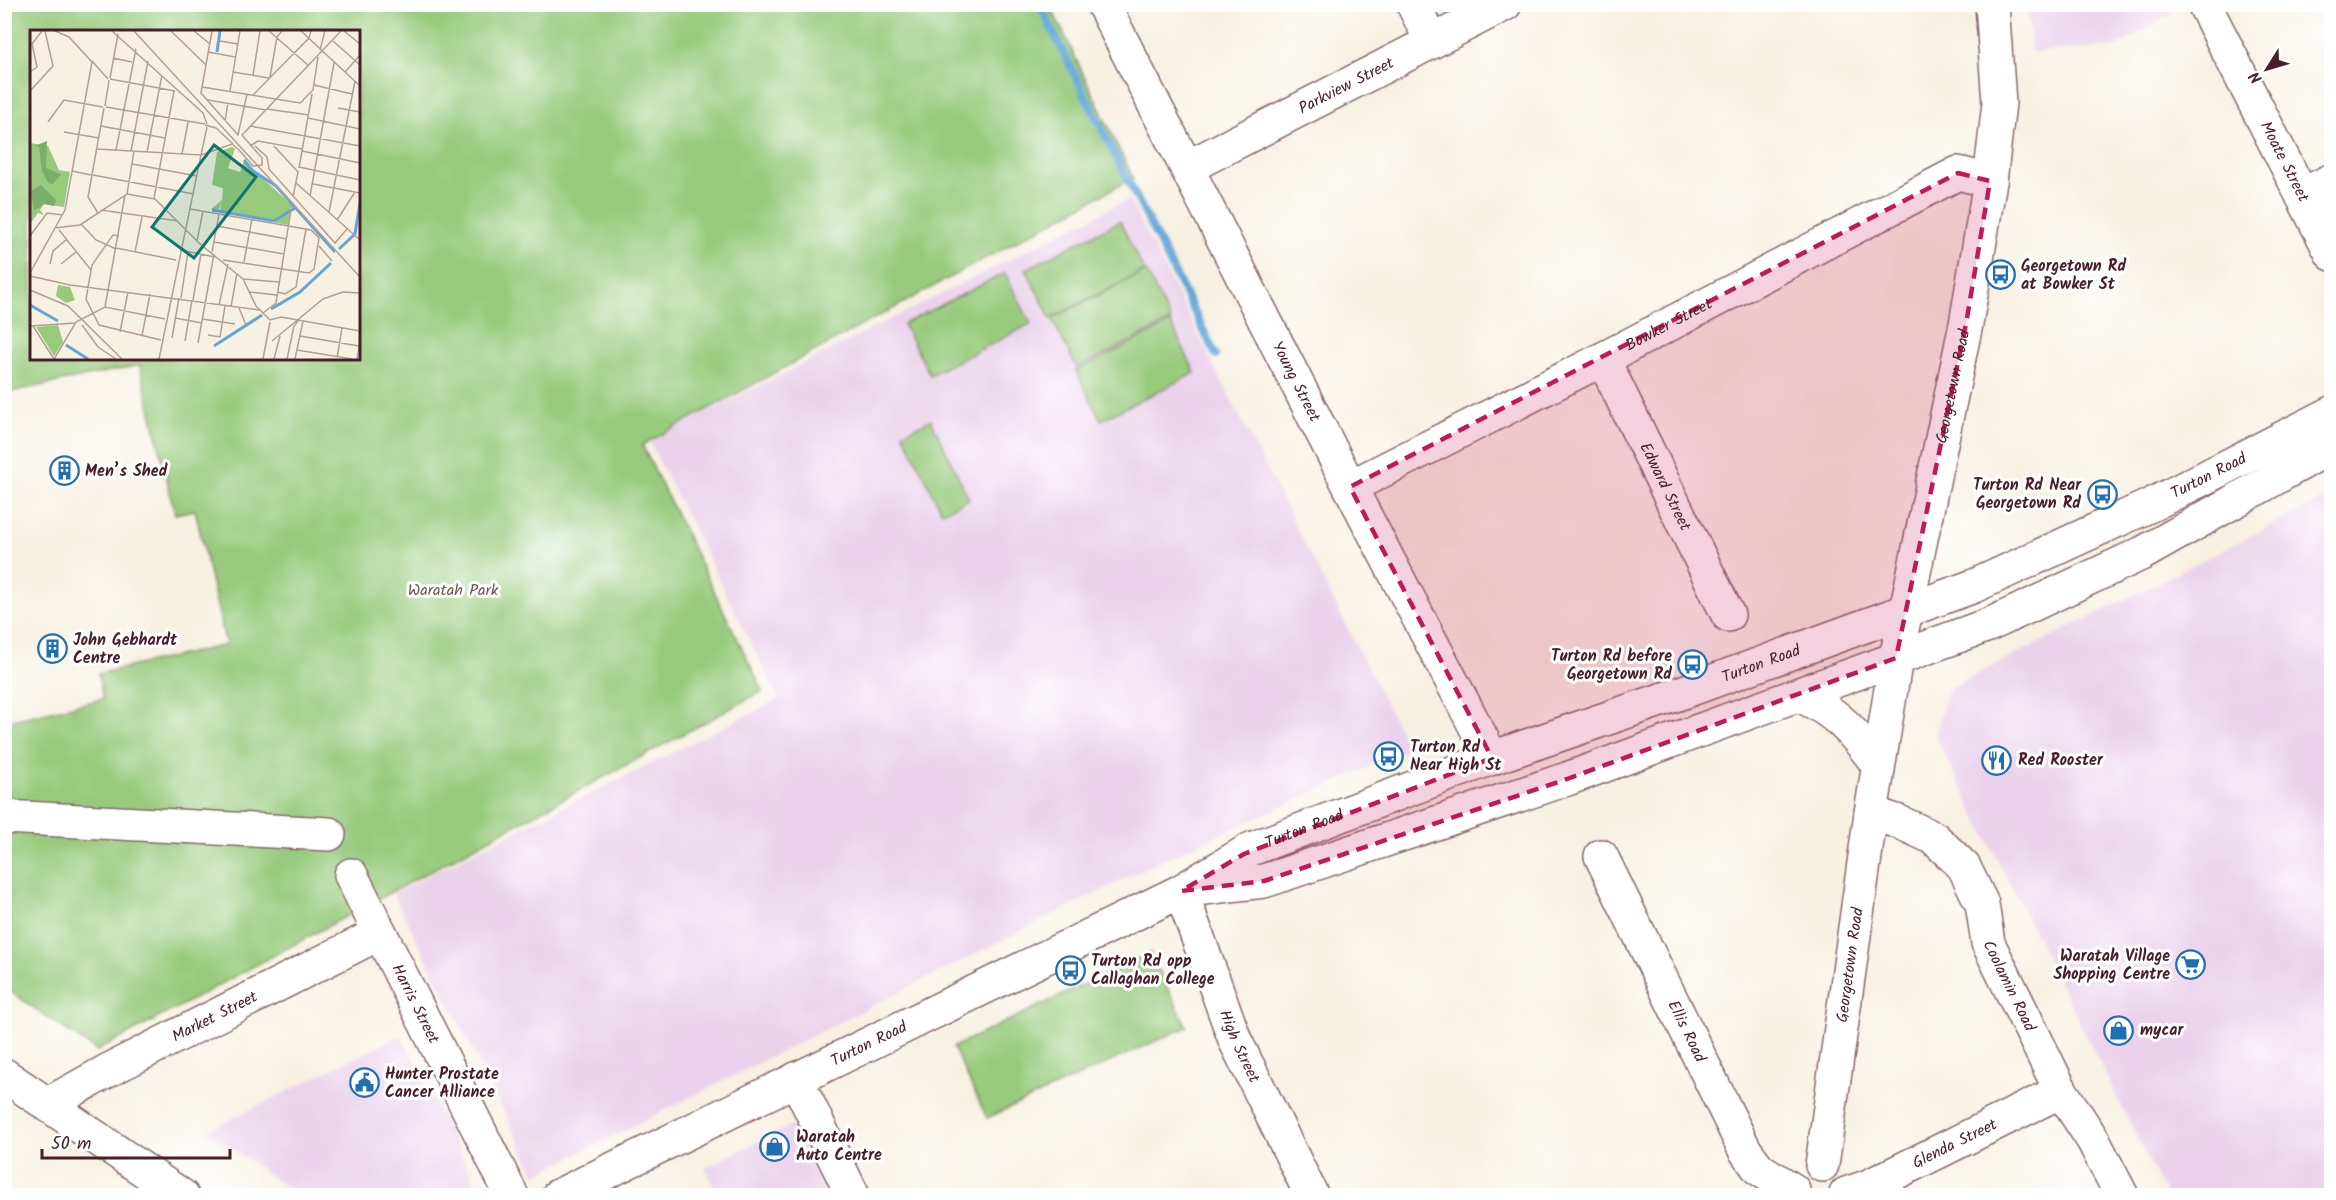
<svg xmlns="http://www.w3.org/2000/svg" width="2336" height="1200" viewBox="0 0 2336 1200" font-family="Kalam,sans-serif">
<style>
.built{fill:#ebd1eb}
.green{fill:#97ca7b;stroke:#707453;stroke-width:1.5;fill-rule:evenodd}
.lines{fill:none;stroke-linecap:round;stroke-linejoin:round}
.stream{stroke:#61a6d7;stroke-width:8}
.minor-casing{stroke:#87686b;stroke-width:36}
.major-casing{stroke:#87686b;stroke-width:36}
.minor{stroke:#fff;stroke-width:33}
.major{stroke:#fff;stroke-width:33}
.marked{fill:#c2185b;fill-opacity:0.2;stroke:#c2185b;stroke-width:4.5;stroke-dasharray:12 8;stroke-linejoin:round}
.labels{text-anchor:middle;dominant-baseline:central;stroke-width:6;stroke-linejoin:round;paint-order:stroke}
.street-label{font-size:16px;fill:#4a1f2b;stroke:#fff}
.poi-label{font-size:16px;font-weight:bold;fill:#4a1f2b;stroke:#fff;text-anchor:start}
.park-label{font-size:16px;fill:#655b47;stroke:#fff}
.inset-river{fill:none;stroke:#61a6d7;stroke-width:3}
.inset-road{fill:none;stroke:#b29d98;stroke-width:1.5}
.view{fill:#0f766e;fill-opacity:0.15;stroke:#0f766e;stroke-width:3}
.inset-edge{fill:none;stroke:#4a1f2b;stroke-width:3}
</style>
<rect width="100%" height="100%" fill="#fff"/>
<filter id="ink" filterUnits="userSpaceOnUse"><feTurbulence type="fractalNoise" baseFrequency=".0167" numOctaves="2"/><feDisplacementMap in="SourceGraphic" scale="12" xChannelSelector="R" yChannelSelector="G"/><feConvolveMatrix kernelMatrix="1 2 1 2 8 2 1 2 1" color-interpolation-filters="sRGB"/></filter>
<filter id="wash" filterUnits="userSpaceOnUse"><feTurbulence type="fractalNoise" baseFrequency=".008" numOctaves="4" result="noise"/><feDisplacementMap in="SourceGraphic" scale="24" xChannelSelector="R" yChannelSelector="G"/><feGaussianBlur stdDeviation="1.35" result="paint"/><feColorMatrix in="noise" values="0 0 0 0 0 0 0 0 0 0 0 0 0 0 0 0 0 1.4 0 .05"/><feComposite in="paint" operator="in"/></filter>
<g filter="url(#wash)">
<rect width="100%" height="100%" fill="#f7f1e1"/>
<path class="built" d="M2027,5H2168L2172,14L2116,47L2032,52Z
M1129,199L1409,749L1158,862L536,1175L393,893L779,699L649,441Z
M2331,495V1195H2166L1935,735L1948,689Z
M401,1035L478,1188L463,1196L298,1195L207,1131Z
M791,1125L826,1195H719L705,1168Z"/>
<path class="green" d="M5,5H1050L1133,178L642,445L763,691L97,1051L5,988L4,722L103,699L98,674L226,645L195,510L175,514L140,365L5,393ZM32,32H358V358H32Z
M1120,221L1144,271L1050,318L1026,269Z
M1146,271L1171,321L1077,368L1052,319Z
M1005,273L1031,324L930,375L903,324Z
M1171,323L1195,373L1101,420L1076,371Z
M931,420L969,499L942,512L903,433Z
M1150,953L1187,1027L987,1118L953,1047Z"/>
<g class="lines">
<path class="stream" d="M1039,4L1216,355"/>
</g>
</g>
<g filter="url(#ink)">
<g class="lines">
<defs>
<g id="minor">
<path id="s1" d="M1103,4L1350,487L1492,758"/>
<path d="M1413,4L1432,42"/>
<path id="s2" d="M2204,4L2332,254"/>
<path id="s3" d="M1188,167L1505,4"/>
<path d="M2302,195L2332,180"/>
<path id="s4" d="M1603,359L1728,615"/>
<path id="s5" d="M1350,487L1603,359L1958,173L1990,181"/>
<path d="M1799,695C1836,711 1854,732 1878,765"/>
<path id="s6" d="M1871,813L1899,822L1934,838L1964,867L1982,904L1988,943L2061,1091L2093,1140L2122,1196"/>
<path d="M4,817L329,834"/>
<path id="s7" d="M1601,856L1745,1150L1759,1169L1793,1190"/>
<path id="s8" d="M351,875L512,1196"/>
<path id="s9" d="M1181,891L1235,1040L1312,1196"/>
<path d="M796,1079L853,1196"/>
<path id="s10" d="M50,1103L109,1070L380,933"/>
<path id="s11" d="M1822,1165L1871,813L1896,658L1966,324L1990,181L1999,103L1992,4"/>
<path id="s12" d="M1846,1194L1869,1186L2061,1091"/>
</g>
<g id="major">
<path d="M1195,889L1264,881L1567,779L1991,624L2143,553L2332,446"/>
<path d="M4,1075L182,1196"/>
<path id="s13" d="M558,1196L1181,891L1251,849L1492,758L1675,695L1974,586L2153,504L2332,413"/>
</g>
</defs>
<use href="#minor" class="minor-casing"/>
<use href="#major" class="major-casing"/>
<use href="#minor" class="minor"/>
<use href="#major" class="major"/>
</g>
</g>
<path class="marked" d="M1958,173L1990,181L1966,324L1896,658L1567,779L1264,881L1181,891L1244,854L1492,758L1350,487Z"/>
<defs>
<symbol id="bus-ring" viewBox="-11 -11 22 22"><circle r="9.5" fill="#fff" stroke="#1f6fb2" stroke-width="1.5"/><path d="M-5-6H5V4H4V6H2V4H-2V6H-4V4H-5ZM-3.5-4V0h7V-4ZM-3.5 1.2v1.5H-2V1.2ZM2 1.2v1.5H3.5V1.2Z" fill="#1f6fb2"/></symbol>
<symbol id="building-ring" viewBox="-11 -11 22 22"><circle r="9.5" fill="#fff" stroke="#1f6fb2" stroke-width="1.5"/><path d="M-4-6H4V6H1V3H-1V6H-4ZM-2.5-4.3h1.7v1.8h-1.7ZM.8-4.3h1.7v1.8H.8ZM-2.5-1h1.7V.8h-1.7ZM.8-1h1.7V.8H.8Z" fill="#1f6fb2"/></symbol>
<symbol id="restaurant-ring" viewBox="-11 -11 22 22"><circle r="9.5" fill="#fff" stroke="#1f6fb2" stroke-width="1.5"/><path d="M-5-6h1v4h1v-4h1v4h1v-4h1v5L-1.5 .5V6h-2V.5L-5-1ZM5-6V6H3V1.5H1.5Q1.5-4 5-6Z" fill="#1f6fb2"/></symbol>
<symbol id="supermarket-ring" viewBox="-11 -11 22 22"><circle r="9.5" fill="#fff" stroke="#1f6fb2" stroke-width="1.5"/><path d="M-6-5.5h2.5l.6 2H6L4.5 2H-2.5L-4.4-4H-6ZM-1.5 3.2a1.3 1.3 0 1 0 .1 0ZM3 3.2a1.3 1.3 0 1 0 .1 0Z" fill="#1f6fb2"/></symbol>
<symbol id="shop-ring" viewBox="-11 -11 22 22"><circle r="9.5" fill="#fff" stroke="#1f6fb2" stroke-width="1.5"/><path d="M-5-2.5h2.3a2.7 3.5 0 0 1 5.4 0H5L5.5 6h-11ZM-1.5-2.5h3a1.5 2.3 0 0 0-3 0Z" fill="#1f6fb2"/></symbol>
<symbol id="civic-ring" viewBox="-11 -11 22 22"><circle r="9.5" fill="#fff" stroke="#1f6fb2" stroke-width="1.5"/><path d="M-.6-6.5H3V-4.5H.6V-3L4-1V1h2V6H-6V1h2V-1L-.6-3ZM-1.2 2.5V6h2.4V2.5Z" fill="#1f6fb2"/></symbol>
</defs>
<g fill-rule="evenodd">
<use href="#bus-ring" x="1984" y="258" width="33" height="33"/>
<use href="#building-ring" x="48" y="454" width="33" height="33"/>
<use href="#bus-ring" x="2086" y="478" width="33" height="33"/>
<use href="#building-ring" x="36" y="632" width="33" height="33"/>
<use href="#bus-ring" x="1676" y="648" width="33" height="33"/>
<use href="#bus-ring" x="1372" y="740" width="33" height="33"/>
<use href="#restaurant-ring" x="1980" y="744" width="33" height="33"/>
<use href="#supermarket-ring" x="2174" y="948" width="33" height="33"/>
<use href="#bus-ring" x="1054" y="954" width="33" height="33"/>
<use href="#shop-ring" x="2102" y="1014" width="33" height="33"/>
<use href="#civic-ring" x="348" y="1066" width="33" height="33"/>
<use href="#shop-ring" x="758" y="1130" width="33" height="33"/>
</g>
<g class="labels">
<g class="street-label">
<text stroke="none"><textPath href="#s3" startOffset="178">Parkview Street</textPath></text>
<text stroke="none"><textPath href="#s2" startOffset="177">Moate Street</textPath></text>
<text stroke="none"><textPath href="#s5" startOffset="358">Bowker Street</textPath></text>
<text stroke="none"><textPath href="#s1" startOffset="424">Young Street</textPath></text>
<text stroke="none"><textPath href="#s11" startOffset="790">Georgetown Road</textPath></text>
<text stroke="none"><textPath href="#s13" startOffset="1804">Turton Road</textPath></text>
<text stroke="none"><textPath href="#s4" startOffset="142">Edward Street</textPath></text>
<text stroke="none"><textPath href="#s13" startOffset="1318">Turton Road</textPath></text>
<text stroke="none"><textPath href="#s13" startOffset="832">Turton Road</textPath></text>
<text stroke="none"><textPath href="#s11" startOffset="202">Georgetown Road</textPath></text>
<text stroke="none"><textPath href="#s6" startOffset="238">Coolamin Road</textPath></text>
<text stroke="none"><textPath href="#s8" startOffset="144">Harris Street</textPath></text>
<text stroke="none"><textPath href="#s10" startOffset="186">Market Street</textPath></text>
<text stroke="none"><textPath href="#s7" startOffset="195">Ellis Road</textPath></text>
<text stroke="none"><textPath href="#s13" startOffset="346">Turton Road</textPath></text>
<text stroke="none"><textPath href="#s9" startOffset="166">High Street</textPath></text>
<text stroke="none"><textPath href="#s12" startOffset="120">Glenda Street</textPath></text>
</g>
<g class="poi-label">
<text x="2021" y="266">Georgetown Rd<tspan x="2021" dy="18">at Bowker St</tspan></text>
<text x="85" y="471">Men’s Shed</text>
<text x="2081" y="485" text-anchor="end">Turton Rd Near<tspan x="2081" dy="18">Georgetown Rd</tspan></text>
<text x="73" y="640">John Gebhardt<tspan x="73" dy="18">Centre</tspan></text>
<text x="1672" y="656" text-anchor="end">Turton Rd before<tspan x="1672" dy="18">Georgetown Rd</tspan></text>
<text x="1410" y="747">Turton Rd<tspan x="1410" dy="18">Near High St</tspan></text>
<text x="2018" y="760">Red Rooster</text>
<text x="2170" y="956" text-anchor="end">Waratah Village<tspan x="2170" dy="18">Shopping Centre</tspan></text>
<text x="1091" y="961">Turton Rd opp<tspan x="1091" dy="18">Callaghan College</tspan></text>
<text x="2140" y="1030">mycar</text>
<text x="385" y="1074">Hunter Prostate<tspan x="385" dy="18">Cancer Alliance</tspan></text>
<text x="796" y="1137">Waratah<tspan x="796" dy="18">Auto Centre</tspan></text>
</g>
<g class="park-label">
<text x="453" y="590">Waratah Park</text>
</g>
</g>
<g transform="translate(30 30)">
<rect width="330" height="330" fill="#f7f1e1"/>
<path d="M0,110V113L18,116L29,140L40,142L34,177L14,174L10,180L14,185L8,183L0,194ZM202,117L205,119L198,138L210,142L214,131L265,178H261L258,195L190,182L191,172L189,180L181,179L192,170L193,158L182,155L187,122ZM28,255L40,257L45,270L36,273L26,266ZM28,295L33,312L24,326L6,297Z" fill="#97ca7b"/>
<path d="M17,111L16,138L31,144L23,154L18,153L12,141L9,117L5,116ZM11,155L26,170L24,176L14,174L4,181L1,161Z" fill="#79ae6b"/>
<path class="inset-river" d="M187,22L190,1M214,130L223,141L246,156L305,222M182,180L244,191L265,178M309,219L325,204L330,173M0,275L28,291M241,279L270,262L301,233M36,315L58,329M184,316L232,285"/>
<path class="inset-road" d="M82,1L173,83L177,94M104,1L330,247M141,1L176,35M164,1L180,14M182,1L171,63L208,105L217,64M239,1L279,36M271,1L330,56M314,1L330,14M190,11L208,14M303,11L330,35M290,20L295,1M178,22L205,27M83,28L102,32M62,31L78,49M0,42L7,37L2,14L12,1M203,42L239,48M315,42L330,25M223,45L230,1M240,47L247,7L252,1M80,48L88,4M80,49L145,61M284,55L322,64M172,57L270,73L274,70M0,61L23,36L15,1M200,61L210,1M223,65L279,8L281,1M178,70L236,80M273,70L283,60L288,27M75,76L79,50M76,77L175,94M308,78L330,82M237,79L279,85M278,88L330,99M195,91L198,73M18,92L34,70L73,77M175,95L186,98L203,114M71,96L135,108M220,96L330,116M34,102L69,108M220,116L228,111L272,119M225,116L237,127L239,139L305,213L317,199M244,116L268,142L263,167M67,119L171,125L177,97M86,120L106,19M209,120L223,136L232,135V128L212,105L311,1M101,121L118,31M272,121L330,133M117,122L132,45M152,124L158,92M102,134L167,146M269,137L330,150M269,138L282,64M42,141L61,145M63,145L164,164M266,153L330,210M283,154L330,163M97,164L104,121M280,166L304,33M124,168L144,61M160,179L281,200L289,208L284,239L279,243L193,230M71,180L148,191M299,182L325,51M68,183L58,167L74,78M307,190L325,162M51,194L66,210L86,219M187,196L257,209M24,198L50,195L97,164L125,169L170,214L213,249L226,276L240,290L251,287L330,301M29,200L61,240M0,206L17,183L33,185M89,206L83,205L62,235L56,269L69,295L131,310M167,211L173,181M184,212L254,224M289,216L302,231M86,218L146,230M150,220L185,227M105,222L112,187M182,222L189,184M214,232L222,189M20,234L23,221L36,210M31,234L46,222M0,243L35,180L62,32L39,7L25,1M0,246L40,255L229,280M213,249L249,252M0,260L38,276L92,329M220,262L247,265M248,262L255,264L266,257L276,199M151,268L158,222M163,270L171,224M189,275L198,234M75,277L95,165M201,277L207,243M209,278L216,295M233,283L246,273L261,180M145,288L172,293M172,289L205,294M52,295L68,317L86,329M0,296L46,293M3,296L24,329M90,302L98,262M178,305L190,307L195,276M112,306L120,264M270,306L329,316M142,308L149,268M155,311L162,270M242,311L293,269L313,262L330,263M168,313L184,224M267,320L322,329M307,328L312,298M24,329L46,292L75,277L135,289M129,329L171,125L202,114L210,121M233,329L240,292M244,329L250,306M257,329L264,296L269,290M265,329L273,291M327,329L330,310"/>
<path class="view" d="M184,115L226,147L164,228L122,197Z"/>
<rect width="330" height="330" class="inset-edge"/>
</g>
<rect width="2336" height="1200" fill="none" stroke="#fff" stroke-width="24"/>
<g transform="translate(2267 69) rotate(233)" stroke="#ffffff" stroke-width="4.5" paint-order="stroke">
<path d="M0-4.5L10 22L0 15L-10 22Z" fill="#4a1f2b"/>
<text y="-9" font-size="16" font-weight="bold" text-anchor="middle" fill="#4a1f2b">N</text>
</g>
<path d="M42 1149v9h188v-9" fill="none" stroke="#4a1f2b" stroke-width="3"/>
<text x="51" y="1149" font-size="18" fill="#4a1f2b" stroke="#ffffff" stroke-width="4.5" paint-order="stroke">50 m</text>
</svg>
